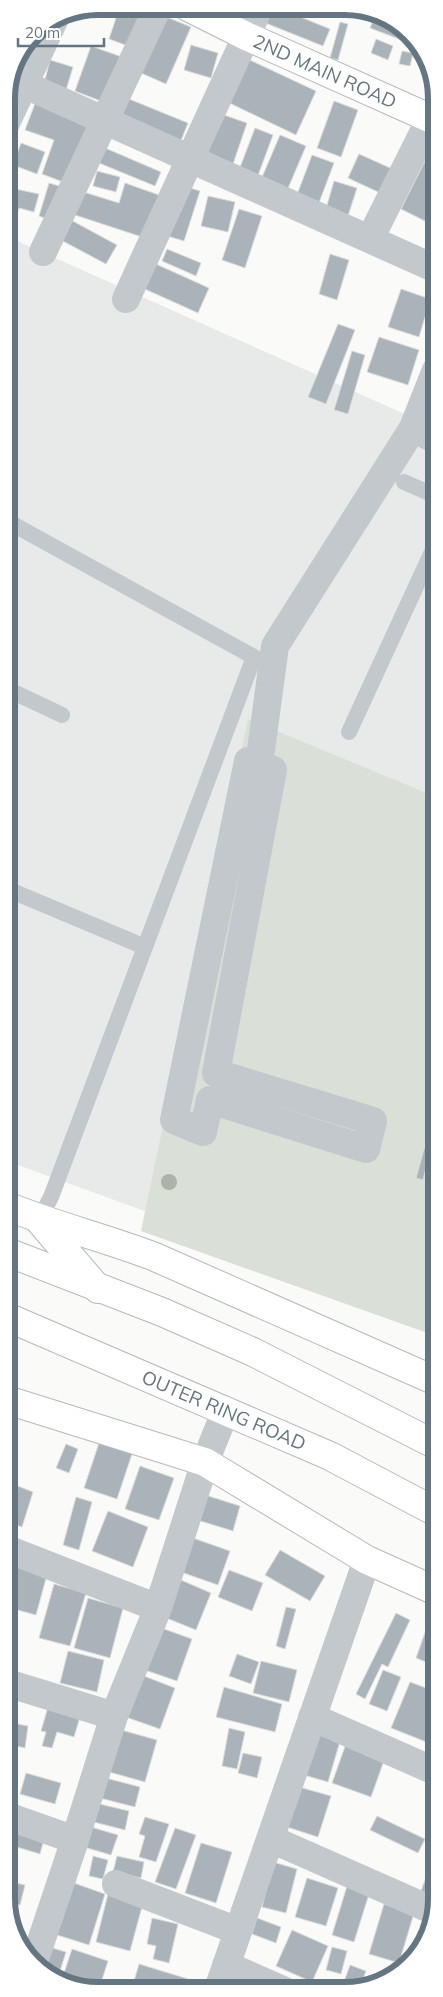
<svg xmlns="http://www.w3.org/2000/svg" width="443" height="1997" viewBox="0 0 443 1997" font-family="Mulish,sans-serif">
<style>
.built{fill:#e8e9e9}
.green{fill:#dadfd7}
.building{fill:#aab3b9;stroke:#dcdcda}
.lines{fill:none;stroke-linecap:round;stroke-linejoin:round}
.secondary-casing{stroke:#b3babf;stroke-width:30}
.highway-casing{stroke:#b4b9bd;stroke-width:30}
.lane{stroke:#c3c8cc;stroke-width:16}
.street{stroke:#c3c8cc;stroke-width:28}
.secondary{stroke:#fff;stroke-width:28}
.highway{stroke:#fff;stroke-width:28}
.tree{fill:#aab4a7}
.labels{text-anchor:middle;dominant-baseline:central;stroke-width:5;stroke-linejoin:round;paint-order:stroke}
.street-label{font-size:19px;fill:#657683;stroke:#fff}
.rim{fill:none;stroke:#657683;stroke-width:6}
</style>
<rect width="100%" height="100%" fill="#fafaf8"/>
<path class="built" d="M6,236L436,428V1317L7,1161Z"/>
<path class="green" d="M248,719L436,797V1336L141,1231Z"/>
<path class="building" d="M218,8H237L234,15Z
M269,8H278L330,29L323,46L263,22Z
M119,9L141,16L131,47L109,39Z
M376,14L410,35L407,42L370,28Z
M164,16L191,27L166,84L141,73Z
M340,22L348,24L338,60L330,58Z
M376,39L393,46L388,60L371,53Z
M191,45L218,53L211,78L184,70Z
M91,46L122,57L106,103L75,91Z
M402,51L413,53L410,66L399,64Z
M239,55L316,91L296,135L219,98Z
M50,60L73,67L66,90L44,84Z
M129,99L188,123L180,143L120,119Z
M36,101L94,122L71,185L42,174L54,140L25,130Z
M334,101L358,110L341,157L317,148Z
M221,114L247,123L232,167L206,158Z
M255,128L273,135L257,178L239,170Z
M280,135L306,146L286,193L260,182Z
M21,143L45,152L37,174L13,165Z
M105,148L161,172L155,186L99,163Z
M430,151L436,154V213L431,224L401,209Z
M359,154L399,172L389,197L348,178Z
M312,155L334,163L317,208L295,200Z
M97,171L120,177L116,192L93,186Z
M334,181L357,188L347,219L325,212Z
M49,183L66,188L55,222L39,216Z
M125,183L159,195L145,238L69,213L77,190L119,203Z
M180,185L200,191L184,241L164,235Z
M6,187L39,194L34,212L19,208L15,222L6,220Z
M208,196L235,202L228,232L201,226Z
M239,209L262,216L245,268L222,260Z
M69,219L117,245L106,264L59,239Z
M167,249L201,263L196,276L162,261Z
M330,254L349,260L337,300L319,294Z
M147,260L209,288L198,313L136,285Z
M401,289L436,301V321L425,317L419,337L388,327Z
M338,324L355,330L326,404L308,397Z
M379,337L419,350L408,385L367,372Z
M352,351L365,355L348,414L334,410Z
M428,1135L434,1137L423,1180L416,1178Z
M99,1443L132,1454L117,1499L84,1488Z
M66,1444L78,1449L69,1473L56,1468Z
M140,1466L174,1478L159,1520L125,1509Z
M10,1483L33,1492L22,1527L7,1522V1492Z
M202,1494L240,1506L233,1531L194,1519Z
M76,1497L92,1502L79,1550L63,1545Z
M108,1511L148,1527L133,1567L92,1551Z
M190,1537L230,1551L218,1585L178,1571Z
M280,1550L325,1576L310,1601L265,1575Z
M12,1561L48,1571L36,1615L7,1607V1579Z
M229,1570L263,1583L252,1611L218,1597Z
M174,1577L211,1593L196,1630L159,1615Z
M54,1584L86,1593L70,1646L39,1638Z
M88,1598L123,1608L110,1658L74,1648Z
M286,1607L296,1609L285,1649L276,1646Z
M396,1613L410,1620L388,1667L382,1664L365,1699L356,1694Z
M153,1625L192,1639L177,1681L139,1668Z
M427,1627L436,1630V1666L416,1658Z
M68,1651L104,1660L97,1692L60,1683Z
M237,1654L259,1662L251,1684L229,1676Z
M261,1661L297,1670L289,1702L253,1693Z
M383,1670L401,1677L387,1711L369,1704Z
M136,1673L175,1688L160,1729L120,1715Z
M410,1682L437,1692V1726L429,1743L391,1728Z
M224,1687L282,1704L275,1732L216,1717Z
M48,1707L80,1717L74,1737L57,1732L52,1748L42,1746L46,1732L41,1731Z
M7,1722L28,1726L25,1748L7,1744Z
M114,1728L157,1740L145,1782L102,1770Z
M229,1728L245,1732L237,1769L222,1766Z
M316,1731L341,1738L328,1782L304,1775Z
M347,1741L386,1755L371,1797L332,1783Z
M243,1753L262,1757L257,1778L238,1773Z
M26,1773L61,1783L55,1804L20,1794Z
M102,1777L140,1787L135,1807L96,1797Z
M299,1787L331,1796L318,1837L287,1827Z
M91,1802L129,1811L125,1830L86,1820Z
M377,1816L425,1839L418,1853L370,1830Z
M145,1817L169,1824L156,1862L139,1857L145,1836L139,1834Z
M7,1824L45,1836L40,1854L7,1844Z
M84,1825L118,1835L111,1855L77,1845Z
M175,1828L196,1835L176,1889L155,1882Z
M201,1843L232,1852L216,1903L185,1893Z
M436,1849L437,1850V1897L421,1891Z
M93,1856L108,1860L103,1879L89,1876Z
M117,1856L144,1862L141,1878L113,1872Z
M273,1862L297,1869L286,1913L262,1907Z
M307,1878L338,1888L326,1926L295,1917Z
M7,1881L25,1885L20,1905L7,1902Z
M71,1882L105,1894L89,1945L54,1934Z
M347,1886L369,1894L354,1942L332,1935Z
M108,1894L143,1903L130,1951L96,1942Z
M384,1904L414,1913L399,1963L369,1954Z
M7,1911L17,1914L14,1926Z
M152,1918L178,1924L169,1963L153,1959L156,1946L147,1944Z
M257,1918L281,1927L276,1943L252,1934Z
M292,1930L328,1946L312,1982L276,1966Z
M49,1947L66,1952L58,1977L42,1968Z
M332,1947L347,1951L341,1974L326,1970Z
M72,1949L108,1961L99,1989H79L62,1979Z
M139,1964L198,1982L195,1989L132,1988Z
M350,1965L366,1971L359,1989L341,1990Z
M234,1981L254,1990H230Z"/>
<g class="lines">
<defs>
<path id="secondary" d="M188,7L246,36L436,121
M7,1206C55,1226 106,1238 155,1257L436,1381
M39,1220L98,1289
M7,1400L205,1462L367,1560L436,1591"/>
<path id="highway" d="M7,1252L162,1312L253,1352L436,1445
M7,1317L330,1456L436,1512"/>
</defs>
<use href="#secondary" class="secondary-casing"/>
<use href="#highway" class="highway-casing"/>
<path class="lane" d="M404,482L436,496
M7,521L254,657L145,947
M7,689L62,715
M349,732L436,543
M7,889L145,947L51,1197L39,1220"/>
<path class="street" d="M12,79L436,269
M6,123L55,18
M370,239L436,107
M43,252L158,7
M126,299L259,8
M436,370L413,428L436,440
M248,761L273,770L216,1073L373,1121L366,1149L210,1100L203,1132L174,1120Z
M259,765L275,646L413,428
M7,1549L158,1608
M7,1683L114,1716
M312,1717L437,1772
M7,1816L75,1840
M271,1839L434,1911
M116,1884L238,1931
M34,1962L75,1840L114,1716L158,1608L205,1462L226,1410
M226,1965L283,1990
M218,1989L367,1560"/>
<use href="#secondary" class="secondary"/>
<use href="#highway" class="highway"/>
</g>
<circle class="tree" cx="169" cy="1182" r="8"/>
<g class="labels">
<g class="street-label">
<text transform="translate(325 71) rotate(24)">2ND MAIN ROAD</text>
<text transform="translate(224 1410) rotate(23)">OUTER RING ROAD</text>
</g>
</g>
<path d="M0 0H443V1997H0ZM98 15H345A83 83 0 0 1 428 98V1899A83 83 0 0 1 345 1982H98A83 83 0 0 1 15 1899V98A83 83 0 0 1 98 15Z" fill="#fff" fill-rule="evenodd"/>
<path class="rim" d="M98 15H345A83 83 0 0 1 428 98V1899A83 83 0 0 1 345 1982H98A83 83 0 0 1 15 1899V98A83 83 0 0 1 98 15Z"/>
<path d="M18 38v8h86v-8" fill="none" stroke="#657683" stroke-width="2.5"/>
<text x="25" y="38" font-size="15" fill="#657683" stroke="#ffffff" stroke-width="4" paint-order="stroke">20 m</text>
</svg>
